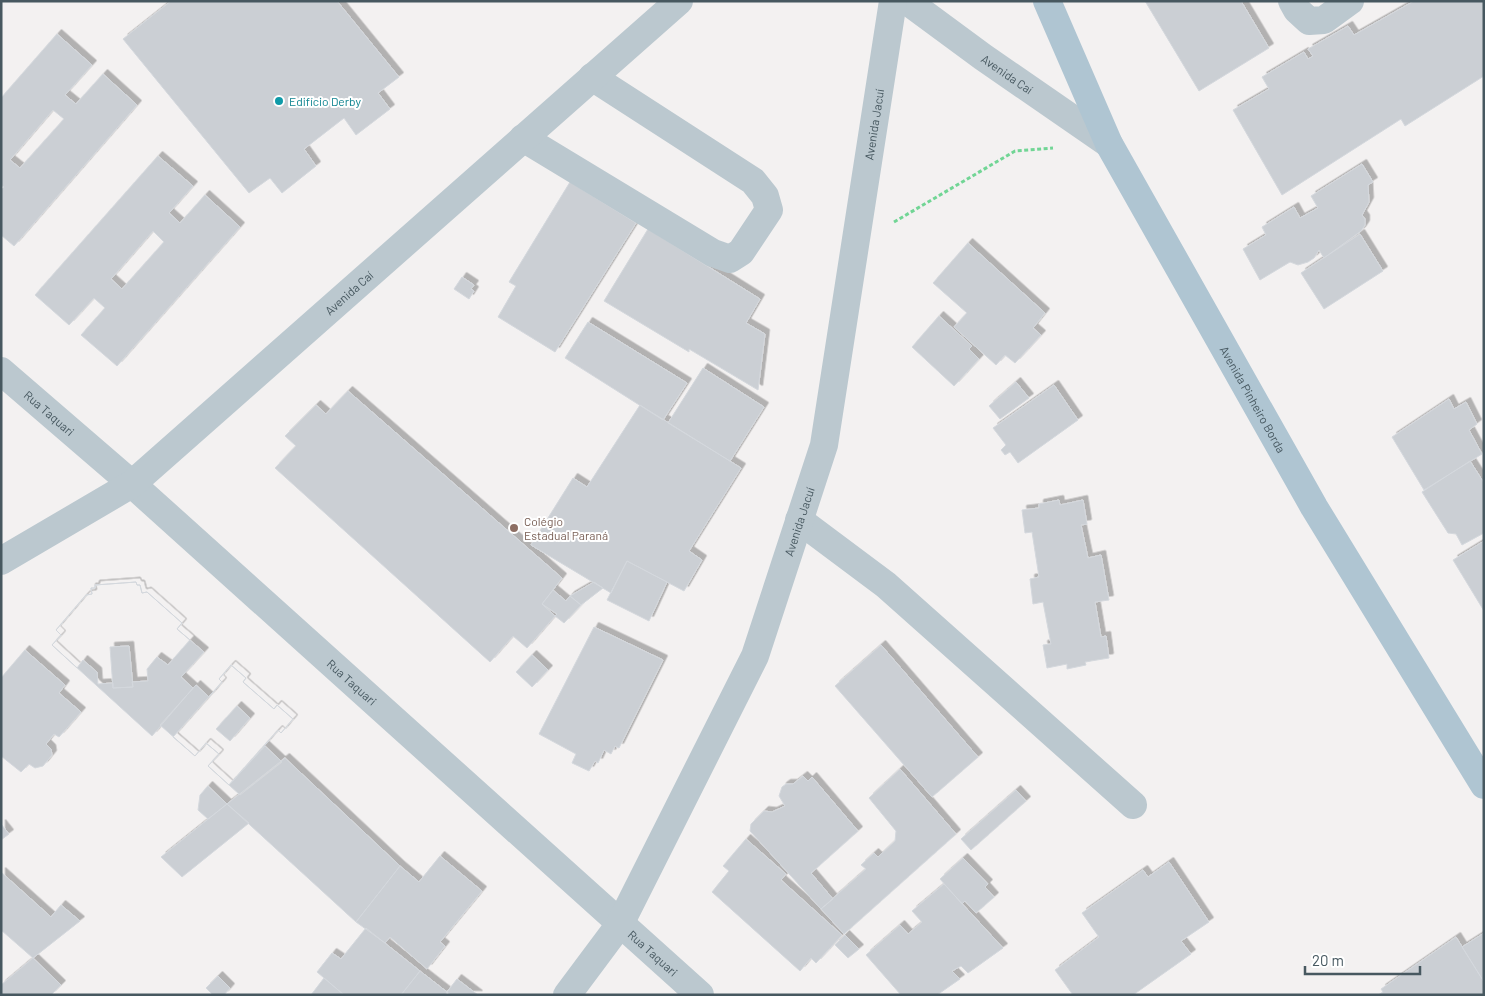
<svg xmlns="http://www.w3.org/2000/svg" width="1485" height="996" viewBox="0 0 1485 996" font-family="Barlow,sans-serif">
<style>
.building{fill:#cbcfd4;stroke:#d4d8dd;fill-rule:evenodd;filter:url(#shadow)}
.lines{fill:none;stroke-linecap:round;stroke-linejoin:round}
.path{stroke:#71d595;stroke-width:3;stroke-dasharray:4 2.5;stroke-linecap:butt}
.minor{stroke:#bbc8cf;stroke-width:28}
.major{stroke:#afc5d2;stroke-width:28}
.culture-dot{fill:#0f9aa8;stroke:#fff;stroke-width:2}
.education-dot{fill:#8d6e63;stroke:#fff;stroke-width:2}
.labels{text-anchor:middle;dominant-baseline:central;stroke-width:4;stroke-linejoin:round;paint-order:stroke}
.street-label{font-size:12px;fill:#475860;stroke:#fff}
.culture-label{font-size:12px;fill:#0d838f;stroke:#fff;text-anchor:start}
.education-label{font-size:12px;fill:#785e54;stroke:#fff;text-anchor:start}
</style>
<defs>
<filter id="shadow"><feDropShadow dx="4.5" dy="-4.5" stdDeviation="0" flood-color="#0004"/></filter>
</defs>
<rect width="100%" height="100%" fill="#f3f1f1"/>
<path class="building" d="M171,1H337L399,77L378,93L390,109L356,135L344,118L304,149L316,166L282,193L270,178L249,193L123,39Z
M1145,1H1241L1269,48L1199,91Z
M1414,1H1484V76L1405,126L1401,119L1282,195L1233,110L1269,89L1262,77L1304,52L1308,59L1313,56L1308,49L1348,26L1354,35Z
M57,34L92,65L65,95L76,104L103,74L137,105L14,246L1,235V190L4,187L1,185V98ZM53,110L64,119L20,168L10,160Z
M158,156L193,186L169,213L180,223L205,195L240,227L117,366L81,335L105,308L94,298L69,325L35,295ZM153,231L164,242L122,289L111,279Z
M1362,164L1373,182L1368,185L1369,202L1362,215L1365,219V225L1361,231L1324,258L1319,250L1314,258L1308,262L1298,265L1290,262L1260,280L1243,249L1266,235L1262,227L1294,207L1300,218L1318,208L1311,196Z
M570,182L636,223L555,352L498,317L516,286L509,282Z
M648,229L760,299L746,323L765,334L758,390L689,349V352L604,301Z
M1360,234L1383,271L1324,309L1301,273Z
M968,243L1045,313L1033,328L1041,335L1015,363L1005,355L996,365L954,327L967,313L933,283Z
M462,277L474,285L471,289L474,291L469,299L454,289Z
M939,316L972,346L969,349L979,359L954,386L912,347Z
M588,322L687,383L663,420L565,358Z
M703,368L764,407L730,461L668,423Z
M1016,382L1029,398L1000,419L989,406Z
M1054,385L1078,420L1018,463L1010,452L1005,455L1001,450L1006,445L993,428Z
M348,391L562,578L542,604L555,616L527,648L513,636L490,662L275,468L296,446L285,436L316,405L326,414Z
M1449,399L1454,409L1466,402L1477,424L1469,430L1482,454L1424,490L1392,437Z
M640,405L741,468L689,551L702,560L684,591L627,561L611,593L531,545L573,478L587,487Z
M1470,461L1484,483V533L1462,545L1456,534L1448,533L1422,492Z
M1059,500L1060,505L1083,500L1087,524L1081,525L1088,558L1101,555L1109,600L1095,602L1101,637L1106,636L1109,658L1085,662L1086,665L1067,669V664L1047,668L1043,645L1051,644L1043,602L1033,604L1030,579L1039,577L1032,532L1025,533L1022,510L1039,508V504Z
M1484,541V611L1453,560Z
M627,561L667,582L649,621L607,600Z
M136,582L137,585H140L142,593L147,592L182,623L177,629L204,652L181,677L193,688L152,736L52,645L61,635L56,630L86,595L92,594L91,588H95V585Z
M136,582L137,585H140L142,593L147,592L182,623L177,629L190,640L168,665L157,657L147,669L148,681L132,682L133,687L113,688V683L98,684L97,672L83,660L77,668L52,645L61,635L56,630L86,595L92,594L91,588H95V585Z
M594,582L603,588L581,605L570,596Z
M553,590L566,601L570,596L581,605L564,623L555,616L557,614L542,604Z
M594,627L663,660L619,748L615,746L611,754L604,750L598,763L595,761L589,771L572,763L576,754L539,734Z
M881,645L978,757L932,797L835,686Z
M129,646L133,687L113,688L110,647Z
M25,650L65,685L59,693L81,712L59,737L54,734L46,744L51,749L52,755L43,766L35,768L29,764L21,772L1,756V678Z
M532,655L548,670L532,687L516,672Z
M231,665L246,678L243,682L274,709L277,705L293,719L281,733L278,730L229,785L208,766L219,754L206,743L195,756L173,737L222,682L219,679Z
M231,665L246,678L243,682L274,709L277,705L293,719L281,733L278,730L229,785L208,766L219,754L206,743L195,756L160,725L196,685L209,697L222,682L219,679Z
M237,706L250,718L230,741L216,729Z
M265,746L282,762L240,795L229,785Z
M285,758L400,866L356,922L227,804Z
M900,769L956,834L844,934L821,909L866,869L861,865L874,853L878,857L895,841L896,831L869,798Z
M803,776L808,781L812,777L858,831L811,873L833,899L821,909L750,831L751,824L764,811L772,812L785,806L779,796L782,787L786,784H793Z
M208,786L227,804L208,819L198,810L200,795Z
M1016,790L1026,801L971,850L961,839Z
M227,804L249,823L182,877L161,857Z
M1,824L9,834L1,840Z
M746,839L786,874L781,880L842,935L816,963L811,958L800,971L712,892L729,871L723,866Z
M440,856L482,891L440,942L445,946L427,969L390,937L385,943L356,922L400,866L419,882Z
M963,858L988,884L985,887L994,897L976,913L965,901L962,904L940,879Z
M1169,862L1209,922L1181,941L1191,954L1133,995H1073L1055,970L1099,937L1082,913L1143,870L1148,877Z
M1,872L51,917L61,905L80,921L33,958L1,930Z
M944,884L1003,948L968,973L961,966L952,971L960,979L937,995H901L866,955L900,925L908,934L922,922L912,911Z
M366,928L420,971L401,995H344L317,972L332,953L341,959Z
M1484,933V982L1462,947Z
M845,935L859,949L848,958L835,945Z
M1456,937L1484,982V995H1378L1383,992L1381,989Z
M33,958L61,985L51,995H1V985Z
M420,971L447,992L445,995H401Z
M218,976L230,988L224,995H213L206,988Z
M324,978L344,995H311Z
M457,979L478,995H451L447,992Z"/>
<g class="lines">
<path class="path" d="M894,222L1015,151L1053,148"/>
<g class="minor">
<path id="s1" d="M907,1L983,57L1109,144"/>
<path d="M1292,1L1297,10L1309,21L1324,20L1350,1"/>
<path d="M523,138L713,253L730,259L741,252L769,210L765,196L753,181L592,77"/>
<path id="s2" d="M1,371L132,484L700,995"/>
<path d="M799,520L886,585L1133,805"/>
<path id="s3" d="M1,561L132,484L679,1"/>
<path id="s4" d="M567,995L620,924L755,656L824,445L893,1"/>
</g>
<path class="major" id="s5" d="M1047,1L1109,144L1314,507L1484,785"/>
</g>
<circle class="culture-dot" cx="279" cy="101" r="5"/>
<circle class="education-dot" cx="514" cy="528" r="5"/>
<g class="labels">
<g class="street-label">
<text stroke="none"><textPath href="#s1" startOffset="124">Avenida Caí</textPath></text>
<text stroke="none"><textPath href="#s4" startOffset="935">Avenida Jacuí</textPath></text>
<text stroke="none"><textPath href="#s3" startOffset="441">Avenida Caí</textPath></text>
<text stroke="none"><textPath href="#s5" startOffset="449">Avenida Pinheiro Borda</textPath></text>
<text stroke="none"><textPath href="#s2" startOffset="64">Rua Taquari</textPath></text>
<text stroke="none"><textPath href="#s4" startOffset="530">Avenida Jacuí</textPath></text>
<text stroke="none"><textPath href="#s2" startOffset="469">Rua Taquari</textPath></text>
<text stroke="none"><textPath href="#s2" startOffset="874">Rua Taquari</textPath></text>
</g>
<g class="culture-label">
<text x="289" y="101">Edifício Derby</text>
</g>
<g class="education-label">
<text x="524" y="521">Colégio<tspan x="524" dy="14">Estadual Paraná</tspan></text>
</g>
</g>
<rect width="1485" height="996" fill="none" stroke="#475860" stroke-width="5"/>
<path d="M1305 966v8h115v-8" fill="none" stroke="#475860" stroke-width="2.5"/>
<text x="1312" y="966" font-size="15" fill="#475860" stroke="#ffffff" stroke-width="4" paint-order="stroke">20 m</text>
</svg>
